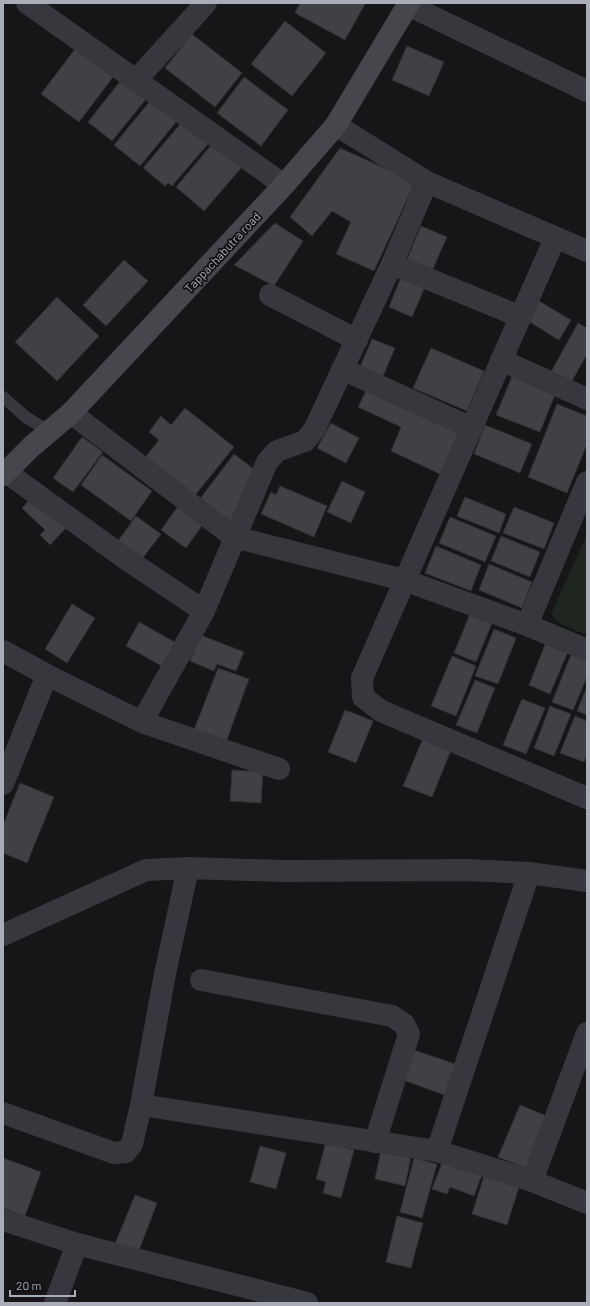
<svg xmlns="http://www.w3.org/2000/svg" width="590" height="1306" viewBox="0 0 590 1306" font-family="Barlow,sans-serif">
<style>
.green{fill:#1e261f}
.building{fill:#404145;stroke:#303034}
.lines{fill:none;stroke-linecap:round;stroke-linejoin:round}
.service{stroke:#37383d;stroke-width:12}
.minor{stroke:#37383d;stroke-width:22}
.secondary{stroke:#45474d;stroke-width:22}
.labels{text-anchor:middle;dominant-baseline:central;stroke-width:3.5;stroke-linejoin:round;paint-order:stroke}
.street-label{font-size:12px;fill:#a8adb8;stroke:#111113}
</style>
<rect width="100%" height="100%" fill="#161618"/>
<path class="green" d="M587,534V635L560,624L551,614Z"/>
<path class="building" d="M300,3H362L365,4L345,40L295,13Z
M285,21L326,53L292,96L251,64Z
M192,34L242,73L215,107L165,68Z
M407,46L444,62L429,96L392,80Z
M75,49L113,77L79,122L41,94Z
M244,77L288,110L261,146L217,113Z
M122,79L146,99L112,141L88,122Z
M151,100L177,121L140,166L114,145Z
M182,122L208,144L172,186L168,183L165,186L143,168Z
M213,143L242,167L204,211L176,187Z
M340,148L415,182L374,271L336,254L351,222L332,211L312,236L290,217Z
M275,223L303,241L274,286L234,265Z
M421,226L447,237L430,275L405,264Z
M124,260L148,281L106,326L83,305Z
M403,272L427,282L412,317L389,307Z
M57,297L99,336L57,381L15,342Z
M539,301L571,320L559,340L528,321Z
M578,323L587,328V354L571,383L551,372Z
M372,339L395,348L383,376L360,367Z
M431,348L484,371L467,411L413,388Z
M513,374L556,392L540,432L496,415Z
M367,389L460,432L440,474L391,451L401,427L358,407Z
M557,404L587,416V444L567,493L528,477Z
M185,408L234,447L192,499L143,460L159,440L149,432L161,416L171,425Z
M331,423L359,438L346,463L317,448Z
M485,425L532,444L520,473L474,454Z
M82,437L103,452L73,492L53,478Z
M234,454L259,473L232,524L199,500Z
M102,455L152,491L131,521L81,485Z
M342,481L365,492L351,523L327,512Z
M280,486L327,506L314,537L261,514L271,492L276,495Z
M34,495L67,527L50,545L40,535L45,530L22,508Z
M465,497L506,514L499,533L457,516Z
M179,505L204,523L186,548L161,530Z
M514,507L554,523L544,549L503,533Z
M136,516L161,534L142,559L118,541Z
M450,517L496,536L485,562L439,543Z
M501,536L540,552L530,577L491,561Z
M436,546L481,565L471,591L425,573Z
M489,564L532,582L522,608L479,590Z
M72,604L95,618L67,663L45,649Z
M470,614L492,623L476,662L454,653Z
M139,622L180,645L167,669L126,646Z
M494,629L516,638L498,684L475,676Z
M200,635L244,652L236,671L217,664L214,671L190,661Z
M547,640L569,649L550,694L529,685Z
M572,652L587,658V677L573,710L552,702Z
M452,656L476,666L456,716L431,706Z
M218,668L249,679L226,742L194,730Z
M475,680L495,688L477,733L456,725Z
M587,686V715L577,711Z
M522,699L545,708L526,754L503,745Z
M550,706L571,714L554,756L534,748Z
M345,710L373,721L356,763L328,752Z
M575,716L587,721V755L584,762L560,753Z
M424,736L452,748L432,797L403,786Z
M232,770L263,772L261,803L230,801Z
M20,783L54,797L27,863L3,853V825Z
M414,1050L461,1066L450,1097L403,1080Z
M520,1105L549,1117L528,1169L498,1157Z
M326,1142L354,1150L341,1198L323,1193L326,1182L316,1179Z
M260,1146L286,1153L276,1189L250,1182Z
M381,1150L411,1157L405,1186L375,1179Z
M445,1155L484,1169L474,1196L450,1187L447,1194L432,1189Z
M3,1158L41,1172L25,1216L3,1208Z
M414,1158L437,1164L422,1218L400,1212Z
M485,1173L520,1184L507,1225L472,1214Z
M135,1195L157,1203L138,1253L115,1244Z
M397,1216L423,1223L411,1268L386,1262Z"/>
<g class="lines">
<path class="service" d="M3,397L27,418L49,431"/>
<path class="minor" d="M27,3L284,185
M408,5L587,91
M137,79L206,3
M336,125L427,182L587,251
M555,238L362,678L363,697L381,711L587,798
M392,264L521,317
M270,295L357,340
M501,360L587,399
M342,369L472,428
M71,413L234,537L404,580L527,625L587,650
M6,472L126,559L204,611
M527,625L587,482
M3,651L47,675
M142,722L204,611L267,462L277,451L305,441L314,430L392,264L427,182
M3,784L47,675L142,722L279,769
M3,935L146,870L188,868L283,871L466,870L529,873L587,881
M201,980L392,1016L404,1024L409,1034L375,1142
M141,1105L165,974L188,868
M3,1113L114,1153L126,1152L132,1144L141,1105L437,1151L532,1181L587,1203
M437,1151L529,873
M532,1181L587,1033
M3,1220L77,1244L307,1303
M55,1303L77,1244"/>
<path class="secondary" d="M3,475L31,447L71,413L284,185L336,125L409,3"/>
</g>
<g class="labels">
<g class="street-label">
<text transform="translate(222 252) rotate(-47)">Tappachabutra road</text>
</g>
</g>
<rect width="590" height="1306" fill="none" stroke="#a8adb8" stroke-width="8"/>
<path d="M10 1290v6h65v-6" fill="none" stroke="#a8adb8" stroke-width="2"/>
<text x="16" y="1290" font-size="12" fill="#a8adb8" stroke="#111113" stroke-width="3" paint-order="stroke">20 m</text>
</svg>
